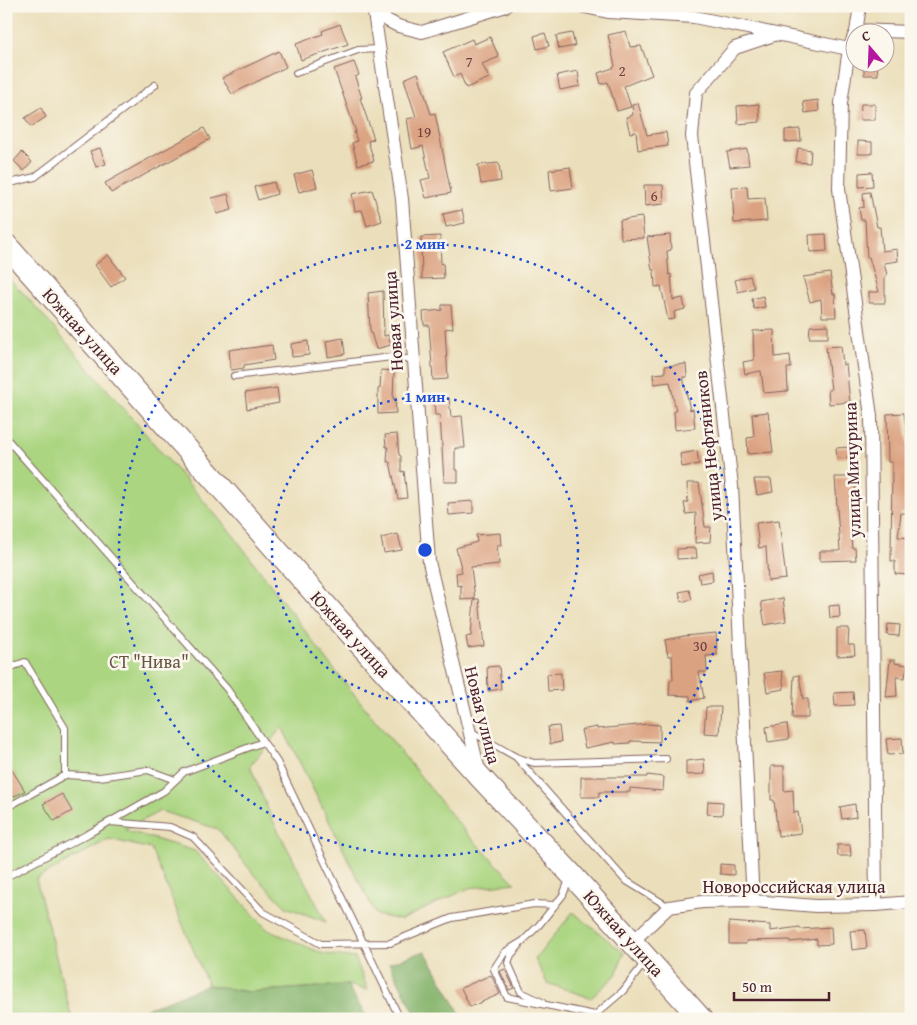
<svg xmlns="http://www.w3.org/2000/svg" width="917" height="1025" viewBox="0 0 917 1025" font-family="'Gentium Book Plus',serif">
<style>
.green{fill:#abd581;stroke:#7a7a56}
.forest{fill:#88b66f;stroke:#696a4d}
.building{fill:#dba281}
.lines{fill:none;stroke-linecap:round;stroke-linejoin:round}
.lane-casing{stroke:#82625d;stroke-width:8}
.street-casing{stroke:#82625d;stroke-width:14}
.highway-casing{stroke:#82625d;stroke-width:24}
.lane{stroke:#fff;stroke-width:6}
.street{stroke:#fff;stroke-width:12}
.highway{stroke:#fff;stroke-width:22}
.ring{fill:none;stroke:#1d4ed8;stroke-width:2.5;stroke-dasharray:2.5 5}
.labels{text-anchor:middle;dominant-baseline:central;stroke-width:5;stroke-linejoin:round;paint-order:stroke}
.number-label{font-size:15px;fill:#6e4040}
.street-label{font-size:18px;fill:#4a1f2b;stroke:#fbf7ec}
.park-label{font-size:18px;fill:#675645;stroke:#fbf7ec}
.centre{fill:#1d4ed8;stroke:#fbf7ec;stroke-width:2.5}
.ring-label{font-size:15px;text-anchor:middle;font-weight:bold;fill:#1d4ed8;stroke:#fbf7ec;stroke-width:5;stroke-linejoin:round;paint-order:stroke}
</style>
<rect width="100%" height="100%" fill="#fbf7ec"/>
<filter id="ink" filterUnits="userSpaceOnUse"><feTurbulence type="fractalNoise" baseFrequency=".02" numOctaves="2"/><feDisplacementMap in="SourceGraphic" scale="10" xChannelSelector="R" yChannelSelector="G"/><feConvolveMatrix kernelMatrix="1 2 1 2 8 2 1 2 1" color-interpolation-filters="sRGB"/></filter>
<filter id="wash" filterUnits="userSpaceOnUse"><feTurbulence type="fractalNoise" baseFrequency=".0096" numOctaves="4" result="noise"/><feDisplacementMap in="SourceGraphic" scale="20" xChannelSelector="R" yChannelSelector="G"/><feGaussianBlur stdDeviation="1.12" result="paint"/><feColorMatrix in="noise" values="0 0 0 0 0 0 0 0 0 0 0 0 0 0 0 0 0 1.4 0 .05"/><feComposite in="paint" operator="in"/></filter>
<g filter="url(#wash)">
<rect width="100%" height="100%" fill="#ebdfbb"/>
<path class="green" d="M6,276L27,297L233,535L333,668L468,835L515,883L469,888L401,920L376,915L282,727L250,766L272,819L326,922L286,907L252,872L218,829L160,811L125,830L195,851L268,930L324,954L355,958L368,990L347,985L248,992L208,985L151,849L109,839L36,879L72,1019H6Z
M573,912L624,953L616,975L591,998L547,983L535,959Z"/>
<path class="forest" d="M425,951L463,1019H418L389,963Z
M208,985L248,992L347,985L368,1019H120Z"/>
<g id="blocks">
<path class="building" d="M340,24L348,44L301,60L296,44L323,34L322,31Z
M626,31L630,47L641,46L652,75L624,86L631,107L617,111L608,82L601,84L598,73L613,68L615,66L608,35Z
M545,33L549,46L537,49L534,36Z
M572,33L575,46L559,49L556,36Z
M490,37L499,57L482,64L489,78L466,88L460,74L454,77L443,52L472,39L474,44Z
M279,51L286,67L232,94L222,78Z
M354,62L359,75L355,77L362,98H360L374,139L368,141L374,161L358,165L352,143L357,141L354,132H356L334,69Z
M864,62H877L878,75H864Z
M578,71L580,86L560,90L557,75Z
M418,73L431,114L435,113L451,193L426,198L421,180L430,178L423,146L412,149L407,119L416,117L404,79Z
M818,100L819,111L805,113L803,102Z
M638,103L647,135L666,132L668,146L638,150L636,132L630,133L626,117L633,115L632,105Z
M759,104L760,122L738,124L737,106Z
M861,104H875V120H860Z
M41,108L46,117L31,127L25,118Z
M204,128L210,139L111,193L105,183Z
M800,129L801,141L785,142V130Z
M858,141L872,142V154H858Z
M100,148L106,164L96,167L90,151Z
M798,148L811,150L810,163L796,162Z
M747,149L749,165L730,167L727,152Z
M22,152L32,162L24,171L14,161Z
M499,163L501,181L481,184L478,165Z
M570,167L573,188L551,191L549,170Z
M312,170L317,187L299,192L294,175Z
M872,172L873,186L859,187V173Z
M274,182L277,194L258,200L254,187Z
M644,185H663L664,204L645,206Z
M747,186L748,199L765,198L767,221L734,223L732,187Z
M372,190L382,221L367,226L362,210L355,211L352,194Z
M870,192L877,227H880L882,251L897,249L898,261L884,263L887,275L885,276V303H869V292H879L869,257L867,258L865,220H861L859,208L864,207L863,193Z
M228,194L232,210L217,214L212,198Z
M462,210L465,223L446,227L443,214Z
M642,217L644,238L621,239L620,220Z
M826,234L827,251L810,252L809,235Z
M670,235L671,250L667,251L669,275L671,274L673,300L683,298L685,309L674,312L675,319L668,320L661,286L655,287L654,270H652L647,237Z
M440,236L441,264L443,263L444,278L422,279L421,237Z
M108,255L125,277L111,287L95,265Z
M830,273L833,294H835L836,317H822L821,299L810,302L803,277Z
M750,276L754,288L738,292L735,280Z
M383,291L384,336L388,335L391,345L376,349L370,329L368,293Z
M763,296L765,307L754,309L752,299Z
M442,305H451L453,328L445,329L448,379L433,380L429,325H424L423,312L442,310Z
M828,325V338H809L810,326Z
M774,330L775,357L790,355L791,368H787L788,391L764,393L761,371L745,374L743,362L754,360L753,331Z
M343,338L345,354L328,357L326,341Z
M308,341L309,355L292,357L291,344Z
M272,345L274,360L244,365V368L231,370L229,350L243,348V349Z
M841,346L843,365L846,364L850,402L829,404L828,390H831L826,347Z
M686,364L687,377H683L690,410L693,409L695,428L675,430L674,411H676L670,382L654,384L653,374L665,373V366Z
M381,370L394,371L393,399H395L396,413L378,414V389L380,388Z
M277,388L279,403L247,409L245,393Z
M449,398L451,417L462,416L465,448H455V470H458V482H444L440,415H435L434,400Z
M768,412L773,452L748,454L747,438L754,437L752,414Z
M904,413L909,450H911V463L906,513H901L898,537L911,538L908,575L895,574V561H891L892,462H888L887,414Z
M397,434L399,455L401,456V472L404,471L407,498L398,499L390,462H387L388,447H386L385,435Z
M851,447V457L837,458L836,448Z
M697,451L699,464L682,467L680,454Z
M835,477H855L856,495H851L854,519H849L852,548H855L856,560L820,561V551H840Z
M754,479H771L773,492L757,495Z
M687,483H699L705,527H711L710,542L695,543L696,513L686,514L684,503L688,502Z
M473,501V513L449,515L448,503Z
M779,520L786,579L768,581L766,547L759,548L756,523Z
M500,533L501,545H497L499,564L471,567L475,599L461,600V585L457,586L456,573L462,572L456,548L477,542L476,535Z
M398,534L402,550L384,553L381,538Z
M696,548L697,558L677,559V549Z
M712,571L713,581L700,583L698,574Z
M689,590L692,599L682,602L679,592Z
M783,598L786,621L765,625L761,602Z
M474,599H479L484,646L468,648L466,637L471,636Z
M839,605L840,617L830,618L829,606Z
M888,624L900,625L899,636L887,635Z
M837,628H849L848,645H854L855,655L837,656Z
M716,633L717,655L706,656L707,672H699L704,698L690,701V696L669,695L670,680H673L672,656H668L665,640L684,636Z
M890,660H895V663L907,665L905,678L896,677L897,696L886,697Z
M499,666L501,689L488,691L487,667Z
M782,671L784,689L767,692L764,673Z
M561,673L562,690L548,691L547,674Z
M799,675L803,699H808V718H792L794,676Z
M853,692L854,705L835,706L834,693Z
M706,707H721L719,734L704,733Z
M648,724L660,725V742L630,741V743L615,744V742L585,748L581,730L597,727V729Z
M787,724L789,739L768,742L766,727Z
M559,726L561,742L550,744L548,727Z
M902,738L903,754L888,755L886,739Z
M704,759L705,774L686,775V761Z
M6,760L25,791L6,800Z
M771,766H784V791L793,790L794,813L798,812L801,833L778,836L774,800H771Z
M647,775L664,777L663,791L630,788V792H599V797H581V777H647Z
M62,794L72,811L54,821L43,804Z
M708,801L723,802L722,815L707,814Z
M855,804L856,817L842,819L840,807Z
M837,845H850L851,856H838Z
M720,864L734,865V875L720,874Z
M729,922L770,925V931L800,927V929L831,927L832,944L817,945V939L790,942V940L746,941V944H729Z
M865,930L867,948L852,950L850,931Z
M505,969L514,988L509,990L500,971Z
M491,975L500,994L470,1007L461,988Z"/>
</g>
</g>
<g filter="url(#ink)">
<use href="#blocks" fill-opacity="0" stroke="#82625d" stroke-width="1"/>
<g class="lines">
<defs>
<path id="lane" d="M296,73L358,50L380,49
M6,184L35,177L155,85
M234,376L392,357L413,360
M6,438L227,689L277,762L400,1019
M6,669L25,662L65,728V775
M470,731L516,757L534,763L666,759
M516,757L625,880L669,907
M6,808L65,775L100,777L148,770L175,780
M110,822L170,827L193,837L263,912L321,944L390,943L452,918L534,904L555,905
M6,877L88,834L164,791L184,772L263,742
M569,880L563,895L539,925L523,941L505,952L494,969L507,997L595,1015L623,991L645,962
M519,946L511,955L508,963L521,992L542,1002"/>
<path id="street" d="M373,6L402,199L429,562L479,771
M580,6L608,12L694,17L849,49
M375,14L398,26L422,32L506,6
M857,30L911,32
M856,32L860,6
M854,36L849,49L841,103L839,189L871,416L876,905
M753,901L732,486L692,136L696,93L735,48L777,34
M632,942L669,907L702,902L753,901L816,906L876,905L911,902"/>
<path id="highway" d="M6,245L351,634L481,778L572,875L701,1019"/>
</defs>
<use href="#lane" class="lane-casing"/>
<use href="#street" class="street-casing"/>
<use href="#highway" class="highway-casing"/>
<use href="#lane" class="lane"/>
<use href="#street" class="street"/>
<use href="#highway" class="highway"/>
</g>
</g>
<g class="ring">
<circle cx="425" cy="550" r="153"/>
<circle cx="425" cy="550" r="306"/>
</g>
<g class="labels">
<g class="number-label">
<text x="469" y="61">7</text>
<text x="622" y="70">2</text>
<text x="424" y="131">19</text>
<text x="654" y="195">6</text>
<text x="700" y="645">30</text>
</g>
<g class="street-label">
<text transform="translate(393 321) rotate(-94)">Новая улица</text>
<text transform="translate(83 331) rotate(48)">Южная улица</text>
<text transform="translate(708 446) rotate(-96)">улица Нефтяников</text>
<text transform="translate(852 470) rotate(-92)">улица Мичурина</text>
<text transform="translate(351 634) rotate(48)">Южная улица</text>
<text transform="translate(483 715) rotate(76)">Новая улица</text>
<text x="794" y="886">Новороссийская улица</text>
<text transform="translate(624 933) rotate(48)">Южная улица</text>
</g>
<g class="park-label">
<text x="149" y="661">СТ "Нива"</text>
</g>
</g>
<circle cx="425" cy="550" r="8" class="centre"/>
<g class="ring-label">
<text x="425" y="249">2 мин</text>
<text x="425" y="402">1 мин</text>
</g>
<rect width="917" height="1025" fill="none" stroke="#fbf7ec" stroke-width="25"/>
<g transform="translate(870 48) rotate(341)"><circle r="24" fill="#fbf7ec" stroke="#b4a19f"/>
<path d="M0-4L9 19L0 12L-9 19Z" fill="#b5179e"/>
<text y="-8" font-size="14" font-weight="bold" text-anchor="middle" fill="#4a1f2b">С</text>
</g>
<path d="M734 992v8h95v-8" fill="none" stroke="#4a1f2b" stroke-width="2.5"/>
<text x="742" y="992" font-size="15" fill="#4a1f2b" stroke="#fbf7ec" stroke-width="4" paint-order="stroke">50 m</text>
</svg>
